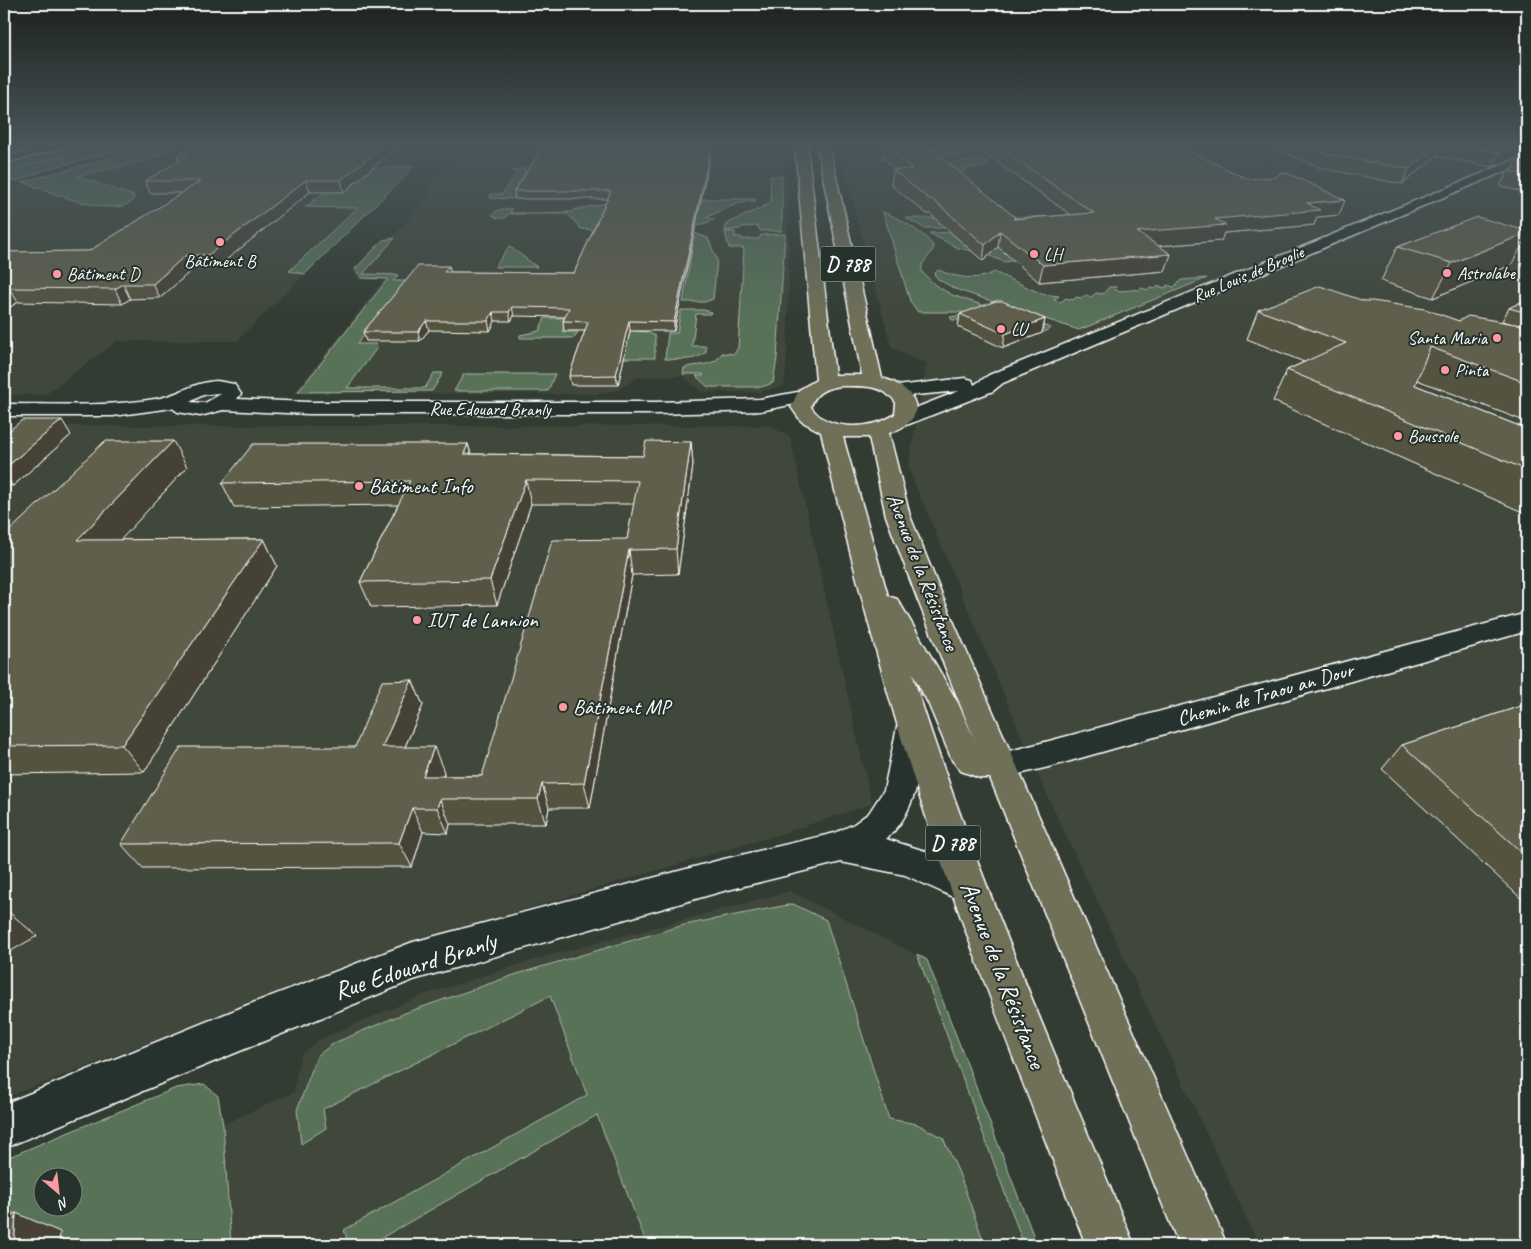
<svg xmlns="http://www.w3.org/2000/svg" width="1531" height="1249" viewBox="0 0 1531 1249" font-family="Caveat,sans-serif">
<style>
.built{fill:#40463a;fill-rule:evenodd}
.green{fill:#597258;stroke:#acb8ac;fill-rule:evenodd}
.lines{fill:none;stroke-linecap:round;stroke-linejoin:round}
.stream{fill:#95a7ac;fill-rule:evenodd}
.minor-casing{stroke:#fff;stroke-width:3}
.tertiary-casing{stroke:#fff;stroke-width:3}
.primary-casing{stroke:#fff;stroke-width:3}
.minor{fill:#26332d;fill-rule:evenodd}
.tertiary{fill:#26332d;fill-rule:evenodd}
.primary{fill:#706f59;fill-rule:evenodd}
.wall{fill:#535240;stroke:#fff}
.shaded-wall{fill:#444234;stroke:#fff}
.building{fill:#615f4b;stroke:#fff}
.poi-dot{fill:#ff9aa2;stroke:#26332d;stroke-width:2}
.labels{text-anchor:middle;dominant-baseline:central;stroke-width:4;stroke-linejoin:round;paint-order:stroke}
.far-poi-label{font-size:18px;fill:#fff;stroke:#26332d;text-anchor:start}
.far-street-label{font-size:18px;fill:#fff;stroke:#26332d}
.shield{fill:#26332d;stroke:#bec2c0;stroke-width:1}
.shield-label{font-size:20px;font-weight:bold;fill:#fff}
.poi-label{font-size:21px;fill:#fff;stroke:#26332d;text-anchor:start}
.street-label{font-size:21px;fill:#fff;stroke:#26332d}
.near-street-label{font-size:25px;fill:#fff;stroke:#26332d}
</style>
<rect width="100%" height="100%" fill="#323c33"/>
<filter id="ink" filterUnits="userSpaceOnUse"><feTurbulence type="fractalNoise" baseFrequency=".02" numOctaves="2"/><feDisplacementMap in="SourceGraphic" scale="10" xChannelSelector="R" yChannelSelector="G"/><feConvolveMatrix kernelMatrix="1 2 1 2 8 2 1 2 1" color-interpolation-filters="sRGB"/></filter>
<g filter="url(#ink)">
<path class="built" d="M151,146H435L237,341H117L45,395H4V191L23,182Z
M465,146H784L788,202L789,280L787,360L784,386L761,392H701L683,376L638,377L619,390L599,394L294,393L384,280H359L353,270L382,239L393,237L433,191H424Z
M838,146H1527V1245H1259L1044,789L908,468L927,363L911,358L891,347Z
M4,426H769L790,436L872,804L787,832L405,945L4,1098Z
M790,891L927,960L1037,1245H4V1159L176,1088L204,1084L218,1096L224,1124L294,1092L296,1076L301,1055L318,1040L423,995L540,958ZM42,1176H72V1206H42Z"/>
<path class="green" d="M66,146H135L48,169L17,181L4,180V163Z
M151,146H173C159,163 100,170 77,176L134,196L132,202C109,218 49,191 23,182Z
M964,146L974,154L887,159L879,158L906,149Z
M985,160L988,166L965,169L966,171L958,172L897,166Z
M415,166L305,274L289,271L357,208L305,207L355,169Z
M526,168L524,172H529L535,168L515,199L490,198L491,194H502L517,172L511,171Z
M770,176H782V231H760L758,226L742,227L740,229L725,231L727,224L733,221L769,204L771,201Z
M632,199H756L755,202L739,203L707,217L714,220L697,226L670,229Z
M607,203L596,230L581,229L568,214H507L505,218H497L492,215C496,209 505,209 512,209L510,213L573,212L574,210Z
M883,212C896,216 930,236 934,248L922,265V272L935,285L952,295L1051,328L1042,333L997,313L965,320H952L950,317L964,315L963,312H918L910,301Z
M1009,217H1048L968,228H924L906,218L1009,219Z
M725,232H735V237H741V239H759L761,235L785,234L777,358L773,383L761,387H708L696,376H703V374H683L684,368C697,363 714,368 722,353L734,354L738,348L744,248H729Z
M970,232L998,246L1019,260L1004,262L983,253L958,248L929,233Z
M694,233L708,238L717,260L713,299L705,302H683L693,244L665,243Z
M395,238L363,274L398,275L393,281H414L378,318L357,344H376L377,348L347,388H425L434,373H443L432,391L298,392L388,279L362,278L355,269L383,240Z
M509,246L537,267H495Z
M938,270C955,277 977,282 994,272L1042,294L1059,296L1054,300L1061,302L1066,298L1073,300L1076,297L1081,298L1086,295L1091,297L1096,293L1103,294L1109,287H1116L1115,290C1124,292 1130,289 1139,290L1141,288L1148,290L1150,288L1156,289L1158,286L1166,288L1167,285L1174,287L1181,280L1207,278L1079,330L955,289L938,279L934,274Z
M643,303L635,331L648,332L655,336V358H613Z
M681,310H704L711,312L710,314H696L692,346H706V352C696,362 677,359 665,359L668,333H677Z
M545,318H567L562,332H578L574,338H520V335L539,331Z
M464,374H555L548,391H454Z
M793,904L826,920L889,1119L917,1124L943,1138L959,1173L985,1245H647L597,1115L369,1245H349L344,1230L587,1095L550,996L323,1109L326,1128L301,1144L297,1110L317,1056L334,1043L405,1013L517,974L684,925Z
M917,954L927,960L1037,1245H1024Z
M204,1084L218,1096L223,1125L231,1245H12L13,1212L4,1216V1159L176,1088ZM42,1176H72V1206H42Z"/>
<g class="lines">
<path class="stream" d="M98,146H105L17,169L15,168Z"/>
<defs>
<path id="minor" d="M45,146H64L63,148L4,163V157Z
M1527,613V631L1049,767L1001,778L990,774L985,765L990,756L1049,741Z
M913,715L924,719L929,727C921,765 918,812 886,839L938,855L981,875L986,887L981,899L968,904L905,875L841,862L720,892L413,980L4,1148V1104L245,1006L413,942L720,860L835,833L854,824L869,813L884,790L897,727L902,719Z"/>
<path id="tertiary" d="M1527,155V162L1003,383L993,391L909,424L902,426L895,424L892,420L895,416L959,391L895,397L888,395L885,391L888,387L965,378L972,380L974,385L989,375Z
M217,381L234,384L241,394L237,399L308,402H656L760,399L803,391L810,393L813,397L810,401L760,411L656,414H308L223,410L200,416L178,412L172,408L113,416H4V404C54,404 105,407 155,399C177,396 193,382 217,381ZM217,393L221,394L205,403L190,402L203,395Z"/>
<path id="primary" d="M795,146H807L835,375H862L817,146H829L882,378C918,388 932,419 889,433L910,516L943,598L1227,1245H1179L990,778H980L961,771L952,760L928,703L912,673C973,868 1056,1056 1134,1245H1086C1040,1126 992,1007 950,887C897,738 857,586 821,432L801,421L791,407L799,390L816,380ZM841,386C860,386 885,384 896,403L895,414C874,430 827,432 811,407C815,392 826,388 841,386ZM843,437H869L886,516L917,598L975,741L958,703L901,605L897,599L888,596Z"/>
</defs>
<use href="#minor" class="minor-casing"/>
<use href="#tertiary" class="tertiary-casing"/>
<use href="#primary" class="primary-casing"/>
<use href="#minor" class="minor"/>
<use href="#tertiary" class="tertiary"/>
<use href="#primary" class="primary"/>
</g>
<path class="wall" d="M194,146H395V149L344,192H310L215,269H193L160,298L130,299L122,304L18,302L4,311V252L89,251L182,193H150L145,181L179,161L177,156Z
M544,146H712L674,331H630L618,385H571L569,376L585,331H564L563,321L565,317L514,316L511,321H495L490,331L429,330L420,341H366L363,332L449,266L450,272L574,273L608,199H515L514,191Z
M885,146H927L1015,219L1071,215L977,148L978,146H1179L1247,179L1345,200L1339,215L1317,217L1314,225L1224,233L1221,241L1158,246L1171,254L1165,271L1039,282L998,247L983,261L930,214H927L891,185L893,170H896L884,159Z
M1269,146H1527V193L1500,186L1508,171L1511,170L1517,158L1492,167L1437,156L1402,184L1321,168Z
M1397,247L1511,265L1433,298L1381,281Z
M1527,287V293L1524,292Z
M1527,299V422L1417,380L1415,385L1527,429V514L1273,401L1287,370L1304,362L1247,339L1258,310L1364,301L1459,321L1510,323L1502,321L1509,308Z
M960,314L1045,319L1042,333L1003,348L958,327Z
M4,435H71L13,486H4Z
M691,442L693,465L678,574L632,575L590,808H549L546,824H450L448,833L423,832L412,867L143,868L121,844L355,747L412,680L423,705L405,747L444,772L443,776H482L627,539L634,504H531L497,605L371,607L360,582L398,505L234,507L222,483L468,444L471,454L643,456Z
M187,467L120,540L264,539L277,566L144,772L4,774V536Z
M1527,704V904L1382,769L1402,745Z"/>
<path class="shaded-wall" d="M383,146H395V149L344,192L341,180Z
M711,146H712L674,331V322Z
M1438,146H1441L1437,156L1402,184L1409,169Z
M1517,146H1527V154L1518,156L1517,158L1492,167L1499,153Z
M306,180L310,192L215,269L208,255Z
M1345,200L1339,215L1317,217L1314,225L1224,233L1221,241L1132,248L1137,232L1307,203Z
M1000,231L998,247L983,261L985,245Z
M1527,233V237L1511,265L1433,298L1452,263Z
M1171,254L1165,271L1039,282L1043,265Z
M186,255L193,269L160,298L153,284Z
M449,266L451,274L444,272Z
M123,284L130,299L122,304L115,289Z
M9,288L18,302L4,311V291Z
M512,307L514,316L511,321L509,312Z
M493,312L495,321L490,331L488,321Z
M1045,319L1042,333L1003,348L1005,334Z
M426,321L429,330L420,341L418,332Z
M629,321L630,331L618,385L616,375Z
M1527,338V357L1521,341Z
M62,420L71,435L13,486L4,474V469Z
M173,441L187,467L96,567L77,540Z
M691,442L693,465L678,574L676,549Z
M468,444L474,468L464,454Z
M526,480L531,504L497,605L490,580Z
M264,539L277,566L144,772L122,745Z
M629,550L632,575L590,808L584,783Z
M412,680L423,705L394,772L382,747Z
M434,747L444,772L434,801L423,776Z
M542,784L549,808L546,824L538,799Z
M440,799L450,824L448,833L437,808Z
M412,808L423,832L412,867L399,843Z
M4,908L37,936L4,955Z
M16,1213L60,1232L59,1245H14Z"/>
<path class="building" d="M194,146H383L341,180H306L208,255H186L153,284H123L115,289L9,288L4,291V252L89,251L201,181H145L187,156H177Z
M544,146H711L674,322L629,321L616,375L569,376L588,322L563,321L569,308L512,307L509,312H493L488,321H426L418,332H363L418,266H449L444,272L574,273L611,191H514Z
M886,146H927L1015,217L1013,219L1094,213L996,146H1179L1247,179L1276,177L1280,173H1287L1345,200L1307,203L1320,210L1215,219L1226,225L1137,232L1171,254L1043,265L1000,231L985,245L932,199H929L893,170L912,169Z
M1308,146H1438L1409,169L1326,154Z
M1466,146H1517L1499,153Z
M1527,153V158L1518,156Z
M1527,164V175L1508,171Z
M1477,217L1527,231V233L1452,263L1397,247Z
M1320,286L1364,301H1373L1425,309L1459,321L1468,316L1527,326V338L1521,341L1527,344V383L1430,347L1415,385L1527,429V470L1287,370L1346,343L1258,310Z
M1527,299V313L1509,308Z
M996,301H1002L1045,319L1005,334L960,314Z
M22,420H62L4,469V435Z
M105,441H173L77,540L264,539L122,745L4,746V536Z
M646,441L691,442L676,549L629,550L584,783L542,784L538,799H440L437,808H412L399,843L121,844L181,747H355L382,681L412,680L382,747H434L423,776H482L552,540L627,539L638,481L526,480L490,580L360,582L410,481L222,483L253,444H468L464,454L643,456Z
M1527,704V857L1402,745Z
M16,1213L14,1245H4V1219Z"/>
</g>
<linearGradient id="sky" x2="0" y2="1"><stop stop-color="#1c211c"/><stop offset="0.45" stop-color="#49565b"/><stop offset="1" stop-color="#49565b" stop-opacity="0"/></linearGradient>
<rect width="1531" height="321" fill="url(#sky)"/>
<g class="poi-dot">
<circle cx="220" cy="242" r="5"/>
<circle cx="1034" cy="254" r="5"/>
<circle cx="1447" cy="273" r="5"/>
<circle cx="57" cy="274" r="5"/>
<circle cx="1001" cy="329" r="5"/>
<circle cx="1497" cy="338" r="5"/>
<circle cx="1445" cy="370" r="5"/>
<circle cx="1398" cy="436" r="5"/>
<circle cx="359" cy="486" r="5"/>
<circle cx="417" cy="620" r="5"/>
<circle cx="563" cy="707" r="5"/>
</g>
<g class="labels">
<g class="far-poi-label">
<text x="1044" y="254">LH</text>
<text x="220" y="261" text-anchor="middle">Bâtiment B</text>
<text x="1457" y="273">Astrolabe</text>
<text x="67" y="274">Bâtiment D</text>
<text x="1011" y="329">LU</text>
<text x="1487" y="338" text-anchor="end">Santa Maria</text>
<text x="1455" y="370">Pinta</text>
<text x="1408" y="436">Boussole</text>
</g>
<g class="far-street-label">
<text transform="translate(1248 274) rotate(-23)">Rue Louis de Broglie</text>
<text x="490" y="409">Rue Edouard Branly</text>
</g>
<g class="shield">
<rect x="820.5" y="246.5" width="55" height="35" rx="4"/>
<rect x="925.5" y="825.5" width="55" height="35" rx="4"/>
</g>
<g class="shield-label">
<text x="848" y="264">D 788</text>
<text x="953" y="843">D 788</text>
</g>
<g class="poi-label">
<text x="369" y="486">Bâtiment Info</text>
<text x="427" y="620">IUT de Lannion</text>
<text x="573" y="707">Bâtiment MP</text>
</g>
<g class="street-label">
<text transform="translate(923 572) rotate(69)">Avenue de la Résistance</text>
<text transform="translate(1265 694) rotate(-16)">Chemin de Traou an Dour</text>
</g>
<g class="near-street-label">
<text transform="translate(415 966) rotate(-18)">Rue Edouard Branly</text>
<text transform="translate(1003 975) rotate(69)">Avenue de la Résistance</text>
</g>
</g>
<rect width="1531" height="1249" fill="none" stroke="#26332d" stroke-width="20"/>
<rect x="10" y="10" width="1511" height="1229" fill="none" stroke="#fff" stroke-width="2" filter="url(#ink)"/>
<g transform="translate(58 1192) rotate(152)"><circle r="24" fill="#26332d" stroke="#7d8581"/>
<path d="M0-4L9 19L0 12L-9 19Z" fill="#ff9aa2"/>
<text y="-8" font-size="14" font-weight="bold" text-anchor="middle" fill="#ffffff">N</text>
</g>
</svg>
